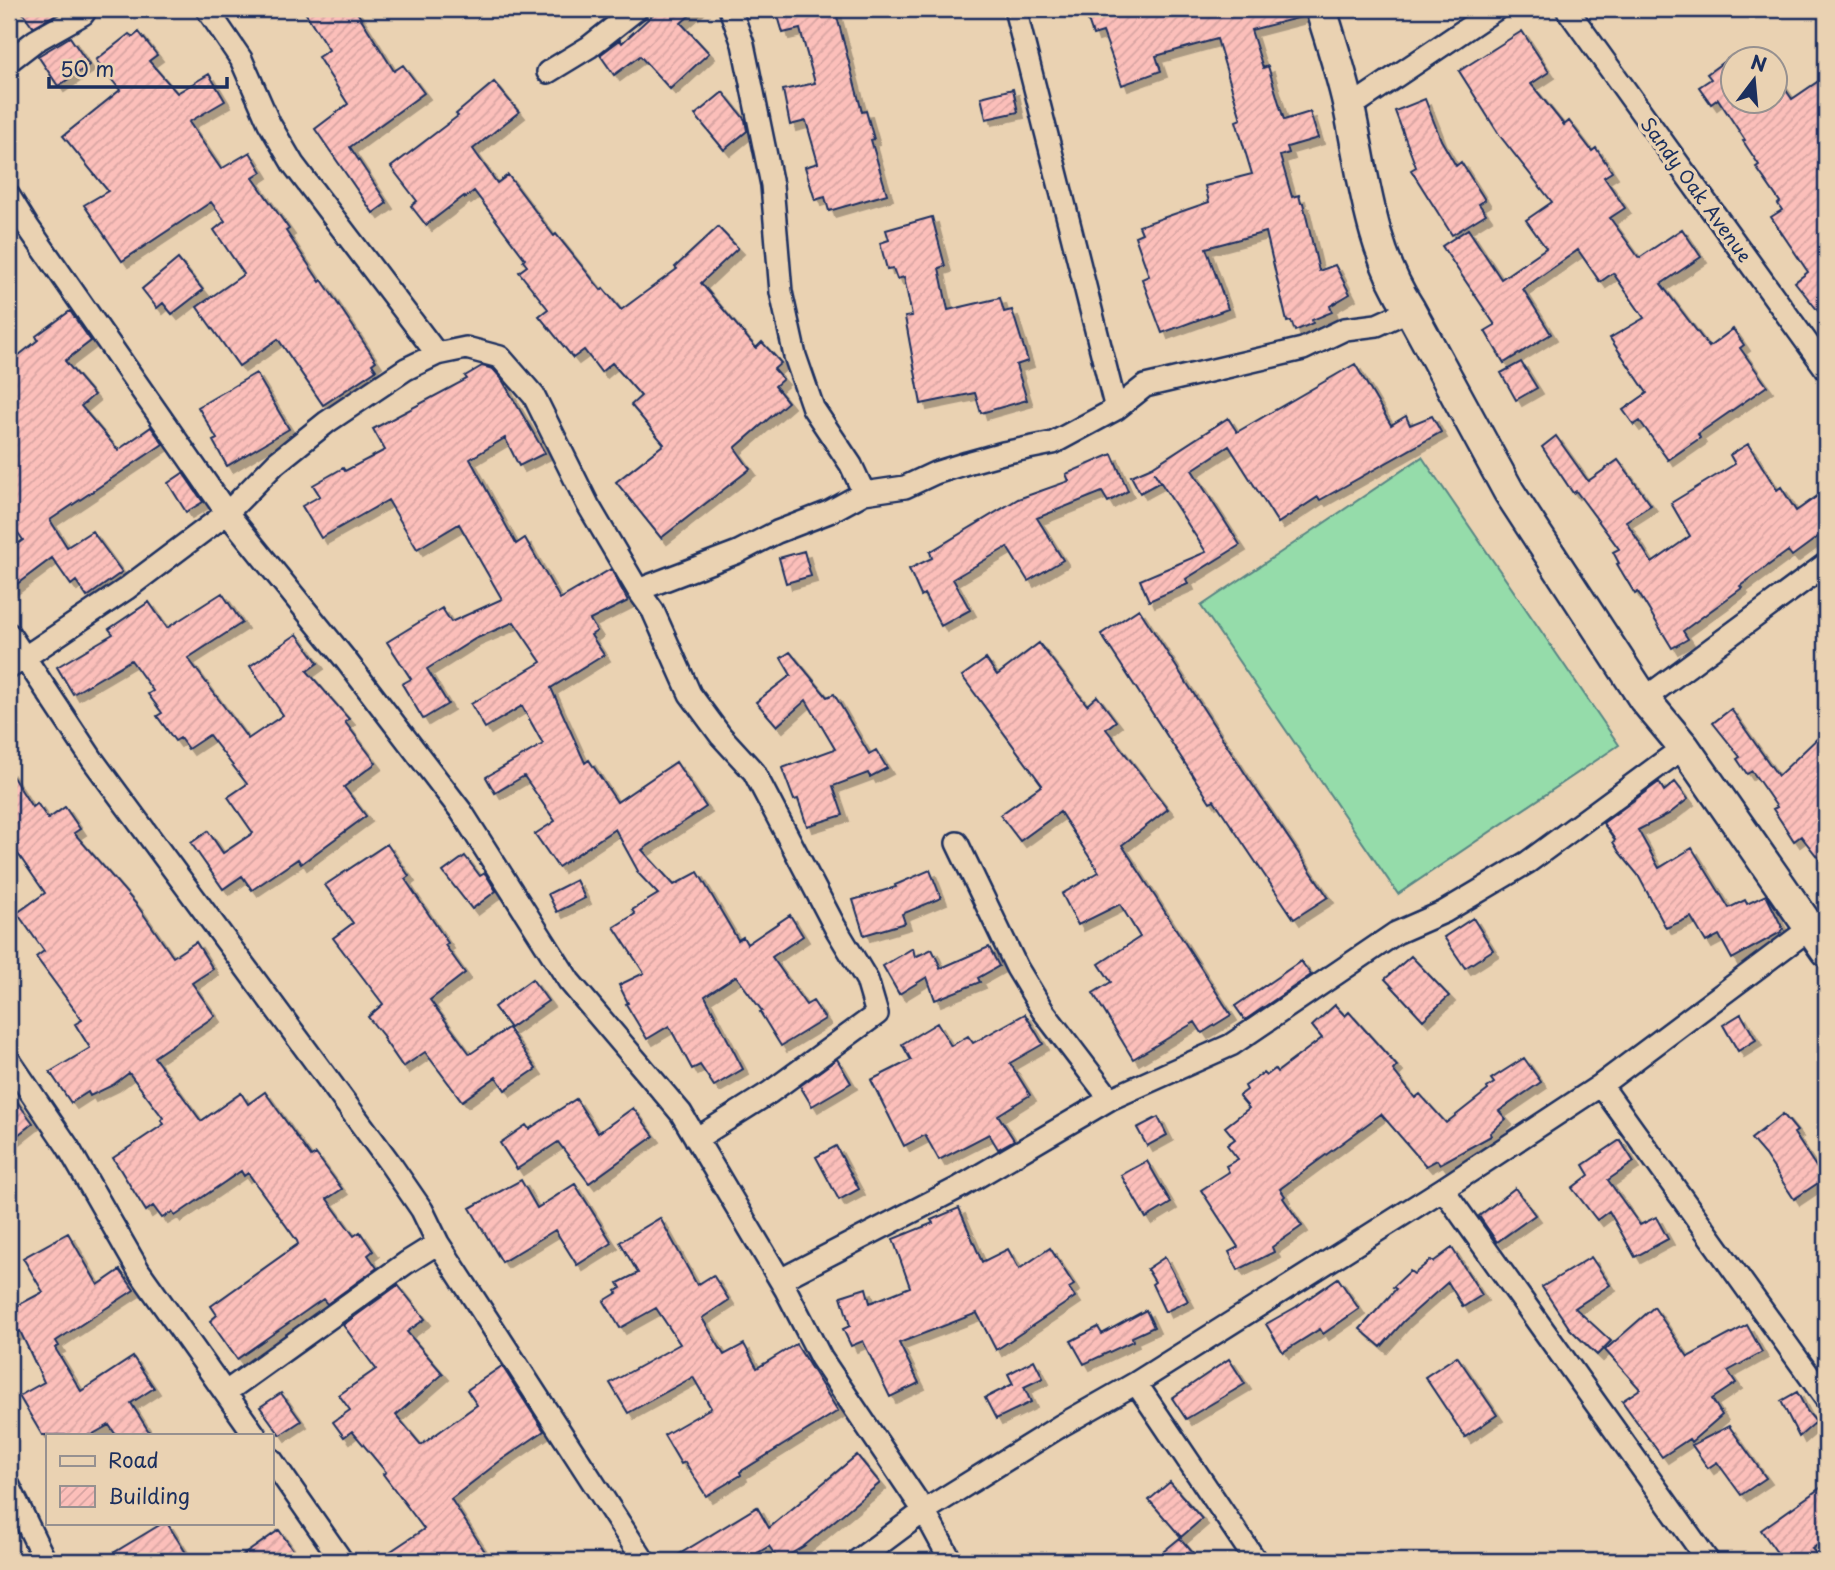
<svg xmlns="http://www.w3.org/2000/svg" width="1835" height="1570" viewBox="0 0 1835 1570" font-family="'Playpen Sans',sans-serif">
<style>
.pitch{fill:#95dcaa;stroke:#588684;stroke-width:2}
.building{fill:url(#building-hatch);stroke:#1b2f5e;stroke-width:2;filter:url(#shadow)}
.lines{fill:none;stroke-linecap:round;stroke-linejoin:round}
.street-casing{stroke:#1b2f5e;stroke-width:26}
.secondary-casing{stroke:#1b2f5e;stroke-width:35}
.street{stroke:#ead2b2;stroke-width:21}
.secondary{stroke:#ead2b2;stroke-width:30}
.labels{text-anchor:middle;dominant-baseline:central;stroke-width:7;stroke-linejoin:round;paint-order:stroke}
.street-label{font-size:19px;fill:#1b2f5e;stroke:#ead2b2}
</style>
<defs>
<pattern id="building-hatch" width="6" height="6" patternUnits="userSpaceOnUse" patternTransform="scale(1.75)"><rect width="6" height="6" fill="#fcbfba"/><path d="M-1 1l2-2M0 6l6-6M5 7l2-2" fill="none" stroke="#d7a4a2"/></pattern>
<filter id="shadow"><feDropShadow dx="6" dy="6" stdDeviation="0" flood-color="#0004"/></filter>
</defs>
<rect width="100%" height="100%" fill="#ead2b2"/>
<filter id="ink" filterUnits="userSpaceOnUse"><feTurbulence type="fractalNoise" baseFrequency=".0143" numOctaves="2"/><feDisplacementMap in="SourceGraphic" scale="14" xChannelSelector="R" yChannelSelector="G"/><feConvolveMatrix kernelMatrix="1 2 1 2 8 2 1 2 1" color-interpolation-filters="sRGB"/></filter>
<g filter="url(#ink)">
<path class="pitch" d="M1422,457L1619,745L1398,894L1201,606Z"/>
<path class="building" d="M20,9H51L55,15L33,27Z
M303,9H355L394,71L403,65L424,93L350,147L387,203L373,213L315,129L348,104L318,57L329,50Z
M659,9H697L681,23L709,53L670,89L640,56L614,75L600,55L620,40L622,43Z
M776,9H835L862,112L866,111L874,139L871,140L887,194L829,211L825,197L815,200L805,167L818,163L806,121L790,125L783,90L815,83L800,29L783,33Z
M1084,9H1304L1305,16L1251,30L1263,68L1268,66L1284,120L1310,112L1318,138L1287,147L1289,153L1280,156L1292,197L1299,195L1301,203H1303L1319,271L1335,265L1350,294L1330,306L1332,312L1312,320L1313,323L1295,331L1291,321L1287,322L1266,232L1206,248L1228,309L1162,333L1142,279L1149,276L1135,236L1142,233L1139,226L1209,202L1205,186L1252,174L1236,121L1241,119L1217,39L1156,56L1161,71L1122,85L1103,32L1093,35Z
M1522,31L1549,72L1531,84L1564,125L1569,121L1592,151L1596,148L1612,172L1604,177L1625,208L1610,218L1639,258L1682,229L1701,257L1661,284L1709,347L1733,329L1744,345L1740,348L1767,386L1698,434L1700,438L1668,460L1640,421L1634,425L1623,410L1647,393L1610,338L1644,318L1613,273L1600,282L1578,250L1523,289L1551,334L1504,363L1485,331L1495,325L1442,246L1468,229L1501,279L1546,248L1526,220L1552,202L1500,136L1459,71Z
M139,32L157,55L149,61L177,93L209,74L225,101L189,122L221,169L250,152L262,172L253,178L289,229L286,231L320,282L322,280L376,361L372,364L376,370L323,405L278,339L239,366L197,307L244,274L214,230L225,221L211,202L122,261L84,205L108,191L63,136L120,90L96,60L129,34L133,37Z
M70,37L89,65L58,86L38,56Z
M1733,55V102H1775V74L1792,99L1826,76V321L1795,282L1808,272L1771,217L1782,210L1778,204L1780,202L1756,167L1759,165L1743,141L1745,140L1718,99L1711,104L1699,87L1711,79L1707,74Z
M494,82L519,112L473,149L497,183L508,175L554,236L556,234L601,290L603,288L621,310L677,269L675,267L718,227L738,248L701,283L756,348L762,342L781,363L774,369L783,379L775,386L788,402L735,448L750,469L661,538L616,482L664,444L631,405L641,396L612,363L601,372L584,350L573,358L539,316L548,309L519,272L527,266L523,261L525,259L474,191L465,198L464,196L426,225L411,206L417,201L391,167L458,116L456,114Z
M1013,89L1018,112L986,119L981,97Z
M723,92L745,120L747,131L724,150L695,115Z
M1425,99L1441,140L1456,166L1461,162L1485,200L1479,204L1486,214L1452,235L1411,170L1416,167L1395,111Z
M932,217L945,266L939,268L948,310L1000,298L1004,312L1012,310L1028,361L1016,365L1027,400L981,413L975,393L921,404L905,317L912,316L904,277L897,279L893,268L887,269L880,243L889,240L886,230Z
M178,259L203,290L172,314L163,303L157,308L142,289Z
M70,311L91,341L65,361L94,395L81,406L118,450L151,427L163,444L50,520L67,547L92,531L122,572L87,597L76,581L71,585L52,558L9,590V550L23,540L9,520V363L38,340L36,336Z
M1521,362L1537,388L1516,400L1501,373Z
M1355,364L1391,425L1406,416L1410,425L1432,416L1441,432L1320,500L1318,497L1278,523L1229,446L1192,470L1240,545L1186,579L1188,584L1149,601L1140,580L1206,552L1154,472L1160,482L1140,493L1131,476L1152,467L1228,418L1237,432Z
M482,366L493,369L501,378L545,453L519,466L505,438L470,459L516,544L525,538L560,599L611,569L628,601L590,620L597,631L591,635L604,655L551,688L585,763L589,760L617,802L676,762L706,807L642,850L674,885L698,872L738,940L743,937L747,944L790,915L803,936L772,957L806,1005L813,1001L825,1019L781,1046L760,1012L762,1011L736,976L705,996L743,1069L714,1086L700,1065L692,1069L669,1026L647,1039L626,1004L628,1003L619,985L644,973L614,927L635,914L632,910L658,894L637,872L638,871L615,829L558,867L535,834L555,821L524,776L495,793L486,777L543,744L522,706L485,728L471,704L541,662L514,622L475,639L427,669L448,704L423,719L402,684L411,679L387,642L442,608L451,622L502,599L459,524L417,549L388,500L321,538L302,506L320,496L313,485L343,468L345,471L385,450L373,429L467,379L465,376Z
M256,373L289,429L227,466L213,441L217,439L198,407Z
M1556,436L1588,481L1618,460L1651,505L1626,521L1652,563L1690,536L1671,503L1735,464L1730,455L1748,444L1777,490L1781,487L1796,511L1826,490V531L1792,556L1788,551L1740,586L1742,588L1683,631L1688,639L1672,648L1638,592L1635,594L1617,564L1619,563L1613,552L1619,549L1576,491L1573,493L1542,447Z
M1112,454L1128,491L1108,502L1102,492L1037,518L1063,560L1028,581L1007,547L953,579L970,610L941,626L924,594L921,596L909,569L932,558L930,552L1018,499L1069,481L1066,474Z
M183,473L203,502L186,512L168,483Z
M804,551L811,576L786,583L779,558Z
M222,593L242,623L188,658L248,739L283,715L250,666L297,634L318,663L307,671L349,719L345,722L376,763L344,787L366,816L301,864L298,859L252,890L242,876L223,889L191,843L208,831L223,853L253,833L228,797L247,784L209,735L188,749L180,738L175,741L157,716L162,713L148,694L153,691L131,660L73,694L57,667L113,634L109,629L149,602L167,628Z
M1139,609L1248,778L1328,897L1294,919L1214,800L1210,802L1101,634Z
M1039,643L1087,705L1097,696L1116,721L1106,729L1168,809L1122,845L1231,1015L1202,1033L1195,1022L1133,1059L1093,993L1111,982L1099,964L1140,937L1120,904L1078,925L1062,894L1099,872L1060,812L1020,841L1000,815L1042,785L962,676L986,659L997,675Z
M790,652L827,697L834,694L869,754L876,750L887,768L870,777L868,773L833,786L843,815L807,826L798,799L794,800L782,768L835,749L806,700L777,726L756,702L791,675L781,658Z
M1731,709L1778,776L1826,730V868L1801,836L1794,841L1773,809L1777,807L1752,771L1747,774L1737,759L1740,757L1713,723Z
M9,771L32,807L37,803L48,819L65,807L80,829L74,833L137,905L173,957L196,942L213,969L192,983L215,1016L154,1057L201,1121L241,1093L248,1104L265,1092L311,1157L316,1154L342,1189L327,1199L354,1236L360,1232L373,1251L368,1255L377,1268L327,1304L323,1299L237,1359L210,1321L217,1315L211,1306L298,1244L297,1241L248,1173L244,1176L241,1171L175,1216L172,1212L162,1218L153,1206L146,1211L113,1158L164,1124L161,1120L163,1118L129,1073L113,1085L90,1096L88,1092L71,1103L50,1072L90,1048L75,1024L82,1020L36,957L44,951L17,913L45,893L9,841Z
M1659,782L1664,791L1675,782L1688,799L1669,814L1638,830L1659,868L1692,848L1729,908L1745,900L1747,904L1766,895L1783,929L1781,932L1732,959L1719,935L1706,942L1691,917L1666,928L1638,875L1619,852L1613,842L1615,840L1603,823Z
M387,844L409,876L405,879L448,943L445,945L465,973L430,1000L470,1054L508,1028L536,1069L505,1090L496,1077L462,1101L425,1052L403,1067L383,1038L384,1037L368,1017L383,1004L333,938L353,923L325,885Z
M465,856L480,876L485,873L496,891L472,909L443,872Z
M930,870L941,898L902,914L905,923L864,935L853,900L896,887L895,885Z
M576,880L585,898L557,912L548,894Z
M1473,918L1493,950L1465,968L1444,937Z
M989,947L999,966L978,978L980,982L935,1000L927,977L899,994L883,966L913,948L915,957L932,949L941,968L939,969Z
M1411,956L1449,996L1423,1020L1385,979Z
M1301,961L1311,975L1245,1020L1235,1006Z
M532,979L548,1001L510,1028L494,1007Z
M1335,1005L1345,1016L1349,1012L1397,1066L1393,1070L1415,1098L1420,1094L1446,1123L1488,1090L1487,1088L1494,1083L1491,1079L1524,1058L1541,1082L1499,1111L1506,1119L1490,1133L1491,1136L1440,1164L1437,1160L1426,1166L1381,1114L1280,1189L1285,1196L1283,1198L1302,1226L1272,1247L1274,1252L1238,1270L1229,1252L1238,1247L1201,1190L1229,1172L1226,1166L1238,1159L1227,1145L1235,1139L1225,1127L1249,1108L1239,1096L1247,1090L1245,1086L1263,1073L1266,1076L1275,1069L1277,1072L1322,1038L1312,1026Z
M1025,1014L1043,1044L1010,1063L1030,1095L998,1115L1014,1140L998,1149L989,1134L939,1160L925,1135L904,1146L871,1080L911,1060L902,1044L937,1023L951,1046L968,1036L973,1043Z
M1741,1014L1756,1040L1738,1051L1723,1025Z
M837,1059L851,1083L812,1106L800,1086Z
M9,1091L33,1123L9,1142Z
M576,1099L598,1133L633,1108L654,1136L589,1183L558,1142L517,1169L500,1143L526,1125L529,1129Z
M1783,1114L1797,1131L1794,1133L1824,1179L1794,1199L1765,1155L1751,1139Z
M1158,1117L1167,1135L1147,1146L1137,1128Z
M1620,1140L1634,1162L1608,1180L1640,1225L1656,1217L1668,1239L1635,1257L1609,1211L1597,1220L1572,1188L1589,1175L1583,1165Z
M836,1146L859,1189L839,1200L816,1157Z
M1147,1161L1171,1203L1146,1218L1121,1175Z
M521,1180L537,1208L575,1184L612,1243L577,1265L555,1230L502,1262L470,1208Z
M1515,1188L1535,1215L1497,1242L1479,1216Z
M959,1208L982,1262L1008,1249L1019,1269L1050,1248L1074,1285L1069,1288L1075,1297L996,1350L977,1313L899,1343L919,1383L890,1397L863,1341L851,1346L843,1329L850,1326L841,1296L866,1288L870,1303L910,1287L893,1239L933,1223L931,1220Z
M660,1218L697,1285L713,1275L729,1300L702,1318L724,1355L744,1344L757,1368L796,1344L838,1411L740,1472L741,1475L706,1496L685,1462L681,1464L664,1435L711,1408L693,1377L628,1413L610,1383L680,1344L656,1308L620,1328L604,1301L617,1293L616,1291L621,1288L618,1283L638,1273L620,1242Z
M68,1233L98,1285L120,1270L134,1290L56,1341L59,1346L55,1348L81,1391L133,1357L154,1388L131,1403L151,1435H116L109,1425L91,1435H42L19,1396L44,1382L20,1331L9,1337V1310L43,1292L23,1258Z
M1452,1248L1482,1295L1463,1307L1448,1282L1404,1321L1381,1347L1360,1329L1396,1289L1393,1287L1410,1271L1414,1274L1431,1260L1433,1262Z
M1165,1257L1188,1301L1165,1312L1152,1284L1155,1282L1147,1269Z
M1591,1257L1610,1285L1575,1308L1611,1341L1597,1355L1570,1329L1542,1287Z
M1338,1278L1359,1309L1323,1334L1320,1329L1283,1352L1266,1324L1296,1307Z
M398,1285L425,1319L407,1332L443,1374L396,1415L421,1445L477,1405L467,1390L502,1366L544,1431L500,1461L451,1499L491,1561H376L424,1529L383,1474L386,1472L352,1431L344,1437L333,1422L350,1410L339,1395L376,1369L343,1325Z
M1654,1307L1688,1357L1747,1325L1762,1352L1728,1371L1736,1383L1712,1399L1722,1415L1691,1442L1689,1439L1662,1457L1622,1401L1640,1389L1605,1350Z
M1146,1310L1154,1327L1132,1337L1133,1341L1084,1364L1071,1341L1098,1327L1102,1334Z
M1457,1356L1497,1415L1465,1437L1425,1377Z
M1229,1359L1245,1384L1186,1419L1172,1398Z
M1034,1360L1043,1378L1024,1387L1031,1402L996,1419L985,1398L1013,1384L1008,1374Z
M1797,1392L1807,1411L1816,1422L1799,1437L1781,1401Z
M281,1393L301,1421L280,1435L260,1407Z
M1729,1426L1766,1478L1741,1495L1717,1462L1708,1468L1692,1445Z
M857,1455L880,1483L804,1546L779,1561L769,1546L745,1561H668L757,1507L769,1528Z
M1170,1482L1202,1519L1181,1537L1149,1500Z
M1826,1484V1539L1812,1549L1823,1561H1783L1761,1530Z
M163,1523H167L186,1553L173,1561H100Z
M279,1530L301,1561H235Z
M1180,1538L1200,1561H1152Z"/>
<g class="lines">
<defs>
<path id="street" d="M207,9L241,59L269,123L293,164L437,354
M730,9L743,44L772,185L781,292L795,356L813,408L851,465L864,493
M1015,9L1116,409
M1567,9L1826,369
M9,61L35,41L83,14L86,9
M548,72L589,47L637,9
M1349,108L1496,9
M9,196L28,227L227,513L345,659L461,811L569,981L681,1113L786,1290L821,1358L924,1511L951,1561
M638,590L653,611L690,694L721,736L754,772L835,927L867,980L877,1014L769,1093L696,1139
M9,634L92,759L389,1162L422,1210L438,1243L644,1561
M9,668L126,589L227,513L276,463L327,422L406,369L437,354L466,348L500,357L534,396L588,505L638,590L738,552L777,532L829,512L864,493L905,487L935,473L967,463L1003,453L1053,443L1116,409L1145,386L1303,349L1345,329L1377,325L1410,310
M1644,699L1826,564
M957,843L1017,968L1043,1011L1110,1099
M9,1060L68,1147L139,1271L255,1435
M1601,1085L1826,1399
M1443,1189L1708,1561
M780,1280L960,1187L1110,1099L1231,1045L1396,933L1444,912L1528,862L1684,747
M1136,1383L1256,1561
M226,1392L406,1263L438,1243
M271,1459L342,1561
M9,1486L45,1561
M857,1561L924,1511L1062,1425L1136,1383L1443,1189L1601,1085L1809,929"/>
<path id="secondary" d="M1321,9C1331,43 1343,77 1350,112C1364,179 1371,251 1410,310L1509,492L1644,699L1684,747L1826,951"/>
</defs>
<use href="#street" class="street-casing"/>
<use href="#secondary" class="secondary-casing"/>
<use href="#street" class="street"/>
<use href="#secondary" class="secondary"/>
</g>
</g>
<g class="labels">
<g class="street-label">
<text transform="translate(1697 189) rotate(54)">Sandy Oak Avenue</text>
</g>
</g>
<rect width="1835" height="1570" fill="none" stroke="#ead2b2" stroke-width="35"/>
<rect x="18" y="18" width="1800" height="1535" fill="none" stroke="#1b2f5e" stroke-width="2.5" filter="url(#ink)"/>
<rect x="46" y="1434" width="228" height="91" fill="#ead2b2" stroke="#979190" stroke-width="2"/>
<rect x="60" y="1456" width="35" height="10" fill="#ead2b2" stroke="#979190" stroke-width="2"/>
<text x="108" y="1468" font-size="21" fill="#1b2f5e">Road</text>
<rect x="60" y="1486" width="35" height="21" fill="url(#building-hatch)" stroke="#979190" stroke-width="2"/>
<text x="108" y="1504" font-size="21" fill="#1b2f5e">Building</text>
<g transform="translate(1754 80) rotate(16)"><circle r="33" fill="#ead2b2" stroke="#979190" stroke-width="2"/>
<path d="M0-5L12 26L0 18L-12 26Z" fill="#1b2f5e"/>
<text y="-10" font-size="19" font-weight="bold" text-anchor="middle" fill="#1b2f5e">N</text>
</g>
<path d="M49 77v10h178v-10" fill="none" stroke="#1b2f5e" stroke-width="3.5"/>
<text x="60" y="77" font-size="21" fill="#1b2f5e" stroke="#ead2b2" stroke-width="5" paint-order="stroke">50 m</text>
</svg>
